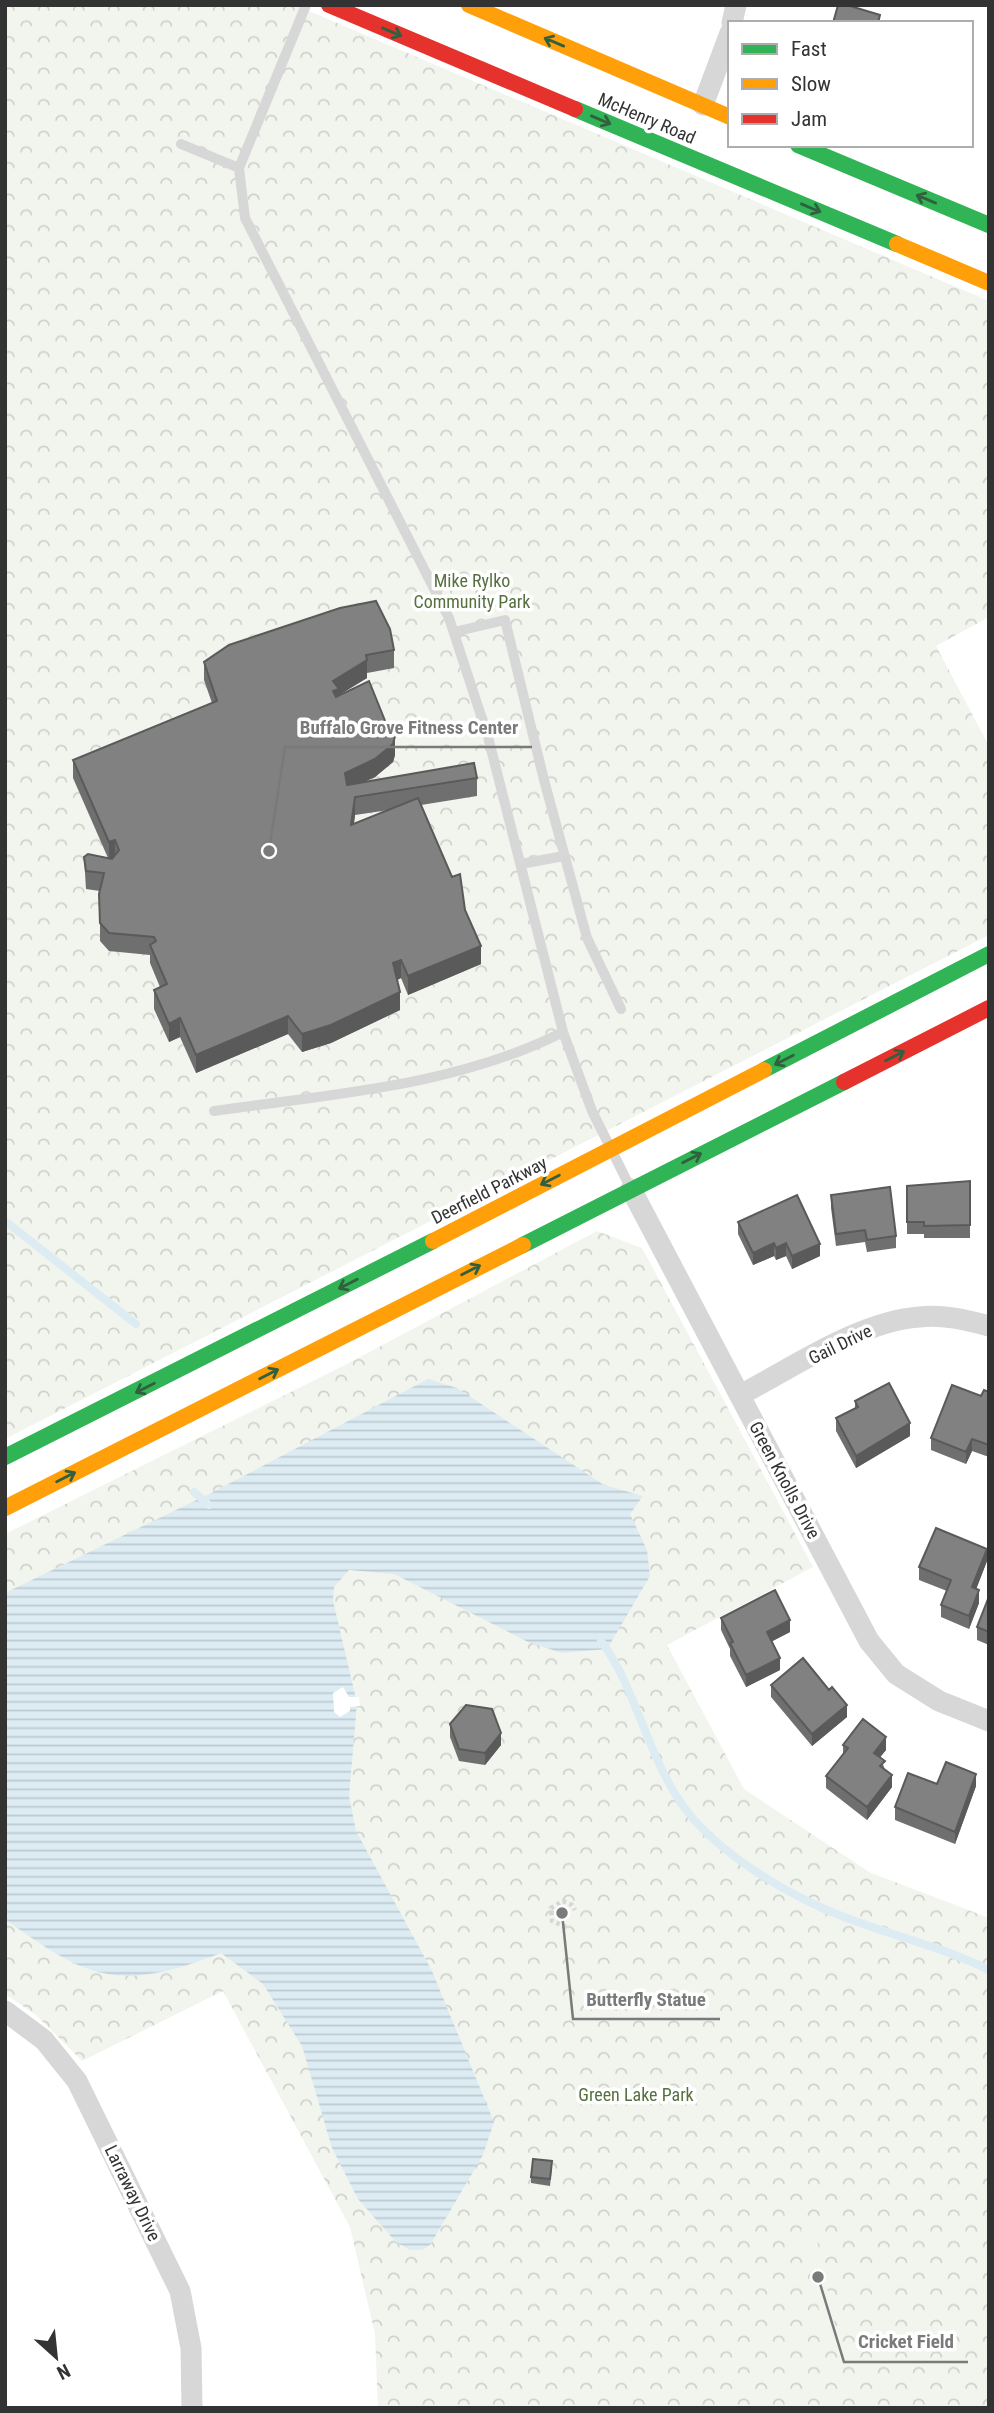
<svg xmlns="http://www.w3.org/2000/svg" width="994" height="2413" viewBox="0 0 994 2413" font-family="'Roboto Condensed',sans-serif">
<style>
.park{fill:url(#park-crowns)}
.garden{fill:#f1f5ed}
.water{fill:url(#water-rules)}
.pier{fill:#fff}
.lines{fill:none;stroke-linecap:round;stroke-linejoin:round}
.stream{stroke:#ddebf3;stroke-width:8}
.path{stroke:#d6d6d6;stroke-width:4.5;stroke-dasharray:3.5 3.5;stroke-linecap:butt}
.lane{stroke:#d7d7d7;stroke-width:10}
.street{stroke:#d7d7d7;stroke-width:21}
.fast{stroke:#30b455;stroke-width:16}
.slow{stroke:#ff9f0a;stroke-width:16}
.jam{stroke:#e5322d;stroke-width:16}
.wall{fill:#6f6f6f;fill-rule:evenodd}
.shaded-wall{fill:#5a5a5a}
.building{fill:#818181;stroke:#5a5a5a;stroke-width:2}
.oneway{stroke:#32603f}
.labels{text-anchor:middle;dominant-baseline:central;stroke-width:7;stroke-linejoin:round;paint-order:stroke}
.street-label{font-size:18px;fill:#333;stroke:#fff}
.park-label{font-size:18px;fill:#56703f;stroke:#fff}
.leader{fill:none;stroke:#7a7a7a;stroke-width:2.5}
.callout-dot{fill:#7a7a7a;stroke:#fff;stroke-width:2.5}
.callout-label{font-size:19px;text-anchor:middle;font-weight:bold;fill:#7a7a7a;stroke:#fff;stroke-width:7;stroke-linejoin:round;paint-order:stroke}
</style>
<defs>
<pattern id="park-crowns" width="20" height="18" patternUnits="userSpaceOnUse" patternTransform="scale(1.75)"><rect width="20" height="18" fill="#f1f5ed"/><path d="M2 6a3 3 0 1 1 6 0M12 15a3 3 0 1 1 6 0" fill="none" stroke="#cfd2cc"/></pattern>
<pattern id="water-rules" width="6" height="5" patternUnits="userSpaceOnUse" patternTransform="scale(1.75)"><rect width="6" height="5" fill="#ddebf3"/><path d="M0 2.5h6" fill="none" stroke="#becad1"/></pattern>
</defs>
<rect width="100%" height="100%" fill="#fff"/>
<path class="park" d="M5,5H295L989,301V617L936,646L989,746V935L5,1439Z
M597,1231L642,1248L813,1567L667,1645L744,1789L869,1872L989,1918V2408H378L375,2334L350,2227L223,1991L82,2061L36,2015L5,1994V1534L345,1365Z"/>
<path class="garden" d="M814,2226L835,2325L823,2328L801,2229Z"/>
<path class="water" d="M428,1379L457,1388L604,1485L643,1496L630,1514L647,1550L650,1576L607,1649L562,1653L528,1642L394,1574L349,1570L334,1587L333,1601L357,1703L349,1796L356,1831L432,1971L494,2122L483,2155L430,2245L422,2250H410L396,2242L358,2199L332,2148L302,2046L263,1984L221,1953C121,1992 89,1981 5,1919V1593L213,1492Z"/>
<path class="pier" d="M343,1687L349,1697H359L360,1706L350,1707V1711L340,1717L334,1712L333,1693Z"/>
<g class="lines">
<path class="stream" d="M5,1221L136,1324
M194,1492L209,1505
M601,1641C636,1688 647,1754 681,1803C711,1847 772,1885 820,1907C874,1932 935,1943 989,1970"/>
<path class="path" d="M566,1927L552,1921L551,1908L563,1901L572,1905L575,1910"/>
<path class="lane" d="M306,5L239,168L245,218L449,618L488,737L563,1032L592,1111L630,1187
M181,144L239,168
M454,632L505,620L544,780L587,938L621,1009
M521,864L564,856
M214,1111C331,1094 457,1086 563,1032"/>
<path class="street" d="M732,23L736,5
M703,105L730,33
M631,1189L869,1641L896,1674L939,1701L989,1721
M740,1395C794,1367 858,1322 919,1317C942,1314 967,1320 989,1326
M5,2011L44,2040L77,2081L180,2291L191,2348L192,2408"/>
<path class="fast" d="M575,109L897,244
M798,145L989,225
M764,1070L989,954
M523,1245L844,1082
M5,1457L433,1241"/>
<path class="slow" d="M469,5L730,117
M897,244L989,283
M433,1241L764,1070
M5,1508L523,1245"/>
<path class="jam" d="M329,5L575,109
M844,1082L989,1008"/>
</g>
<path class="wall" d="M394,650V668L367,673V678L339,695L395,755L393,762L375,777L366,781L477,778V796L421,805L465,910L481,964L408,995L401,978L397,980L400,1010L331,1043L302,1052L288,1034L196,1073L180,1037L169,1042L154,1009V990L160,987L150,963V955L109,951L100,941V891L86,889L84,857L108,858L73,778V760L212,703L204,680V662ZM389,810L354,824L355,815Z
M970,1181V1238H924V1234H907V1186Z
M831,1195L896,1236V1248L867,1252L865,1242L836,1246L831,1208Z
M738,1222L820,1256L792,1269L786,1256L776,1260L774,1256L753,1265L738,1234Z
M989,1392V1457L972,1451L966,1464L931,1450V1438L981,1396Z
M855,1401L910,1436L856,1468L836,1431V1418L855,1408Z
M987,1561L976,1589L979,1603L969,1629L941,1617V1605L947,1591L919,1580V1567Z
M989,1599V1645L977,1640V1627Z
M721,1618L790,1632L772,1641L780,1670L746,1687L730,1656V1649L721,1630Z
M771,1685L847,1717L812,1746L771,1697Z
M450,1724L501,1745L485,1765L459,1761L450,1737Z
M843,1745L886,1750L880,1757L892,1787L867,1820L826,1788V1776L843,1754Z
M937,1784L976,1786L955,1844L895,1820V1807Z
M552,2167L550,2186L531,2183V2177Z"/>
<path class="shaded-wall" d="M367,660V678L339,695L333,710V681Z
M395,736V755L393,762L375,777L345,791V773Z
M355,797V815L351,843V825Z
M115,840V858L109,860V842Z
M481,946V964L408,995V976Z
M401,960V978L393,982V963Z
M400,992V1010L331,1043L302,1052V1034Z
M288,1016V1034L196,1073V1055Z
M180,1018V1037L169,1042V1024Z
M774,1243V1256L753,1265V1253Z
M786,1243V1256L776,1260V1248Z
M820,1244V1256L792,1269V1256Z
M910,1423V1436L856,1468V1456Z
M972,1439V1451L966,1464V1452Z
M987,1549V1561L972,1600V1587Z
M979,1590V1603L969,1629V1616Z
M790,1620V1632L767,1644V1632Z
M780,1658V1670L746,1687V1675Z
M847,1705V1717L812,1746V1734Z
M501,1733V1745L485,1765V1753Z
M886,1737V1750L874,1765V1753Z
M976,1774V1786L955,1844V1832Z
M892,1775V1787L867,1820V1807Z"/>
<path class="building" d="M838,5H847L880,15L878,23H833Z
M376,601L390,629L394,650L366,655L367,660L333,681L339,689L333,691L336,697L369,681L388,728L393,726L395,736L393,744L375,759L345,773L347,785L474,763L477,778L355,797L351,825L418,798L452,877L460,874L465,910L481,946L408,976L401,960L393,963L400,992L331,1025L302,1034L288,1016L196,1055L180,1018L169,1024L154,990L167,984L150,945L156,941L154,937L109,933L100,923L99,894L104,873L86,871L84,857L88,854L112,859L119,850L115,840L109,842L73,760L217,701L204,662L229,645L340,608Z
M970,1181V1225L924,1226V1222H907V1186Z
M890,1187L896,1236L867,1240L865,1230L836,1234L831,1195Z
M797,1195L820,1244L792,1256L786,1243L776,1248L774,1243L753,1253L738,1222Z
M889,1383L910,1423L856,1456L836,1418L858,1407L855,1401Z
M952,1385L981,1396L984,1390L989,1392V1445L972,1439L966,1452L931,1438Z
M936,1528L987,1549L972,1587L979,1590L969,1616L941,1605L951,1580L919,1567Z
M775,1590L790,1620L767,1632L780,1658L746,1675L730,1643L733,1642L721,1618Z
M988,1599H989V1632L977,1627Z
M803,1658L829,1690L832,1687L847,1705L812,1734L771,1685Z
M466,1705L492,1709L501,1733L485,1753L459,1749L450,1724Z
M863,1719L886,1737L874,1753L885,1761L880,1766L892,1775L867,1807L826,1776L848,1748L843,1745Z
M946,1762L976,1774L955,1832L895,1807L908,1773L937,1784Z
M533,2159L552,2161L550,2179L531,2177Z"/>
<defs><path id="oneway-shaft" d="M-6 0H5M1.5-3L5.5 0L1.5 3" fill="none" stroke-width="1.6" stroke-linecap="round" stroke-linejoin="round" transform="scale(1.75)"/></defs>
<g class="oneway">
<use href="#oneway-shaft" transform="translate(392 32) rotate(23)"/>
<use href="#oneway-shaft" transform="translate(554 42) rotate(-157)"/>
<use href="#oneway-shaft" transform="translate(601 120) rotate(23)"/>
<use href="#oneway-shaft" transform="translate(926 199) rotate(-157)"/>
<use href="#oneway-shaft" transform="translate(811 208) rotate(23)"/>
<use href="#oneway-shaft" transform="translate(895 1056) rotate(-27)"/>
<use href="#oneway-shaft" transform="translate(784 1060) rotate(153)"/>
<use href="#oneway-shaft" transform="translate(692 1158) rotate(-27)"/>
<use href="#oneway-shaft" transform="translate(550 1180) rotate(153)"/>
<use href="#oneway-shaft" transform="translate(471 1270) rotate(-27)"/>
<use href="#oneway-shaft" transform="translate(348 1284) rotate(153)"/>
<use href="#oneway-shaft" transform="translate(269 1374) rotate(-27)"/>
<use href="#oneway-shaft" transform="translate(145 1388) rotate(153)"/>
<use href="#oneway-shaft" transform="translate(66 1477) rotate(-27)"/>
</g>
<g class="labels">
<g class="street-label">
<text transform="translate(647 118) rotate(23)">McHenry Road</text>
<text transform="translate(489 1190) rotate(-27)">Deerfield Parkway</text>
<text transform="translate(840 1344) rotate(-26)">Gail Drive</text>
<text transform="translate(785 1480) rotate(62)">Green Knolls Drive</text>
<text transform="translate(133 2193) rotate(64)">Larraway Drive</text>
</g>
<g class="park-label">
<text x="472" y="580">Mike Rylko<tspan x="472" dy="21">Community Park</tspan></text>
<text x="636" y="2094">Green Lake Park</text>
</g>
</g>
<path class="leader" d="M269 851L285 747H532M562 1913L573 2019H720M818 2277L844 2362H968"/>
<g class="callout-dot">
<circle cx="269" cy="851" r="7"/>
<circle cx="562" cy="1913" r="7"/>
<circle cx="818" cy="2277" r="7"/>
</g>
<g class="callout-label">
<text x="409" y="734">Buffalo Grove Fitness Center</text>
<text x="646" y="2006">Butterfly Statue</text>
<text x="906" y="2348">Cricket Field</text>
</g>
<rect width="994" height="2413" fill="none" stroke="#333333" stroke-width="14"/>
<rect x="728" y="21" width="245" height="126" fill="#ffffff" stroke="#adadad" stroke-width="2"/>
<rect x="742" y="44" width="35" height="10" fill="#30b455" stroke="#adadad" stroke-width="2"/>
<text x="791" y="56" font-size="21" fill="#333333">Fast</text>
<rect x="742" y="79" width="35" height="10" fill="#ff9f0a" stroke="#adadad" stroke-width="2"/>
<text x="791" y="91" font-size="21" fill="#333333">Slow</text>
<rect x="742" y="114" width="35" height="10" fill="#e5322d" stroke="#adadad" stroke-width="2"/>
<text x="791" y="126" font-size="21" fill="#333333">Jam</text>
<g transform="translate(56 2357) rotate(153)" stroke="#ffffff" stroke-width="5" paint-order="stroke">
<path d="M0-5L12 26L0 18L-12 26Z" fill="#333333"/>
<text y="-10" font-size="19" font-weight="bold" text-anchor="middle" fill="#333333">N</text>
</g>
</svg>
